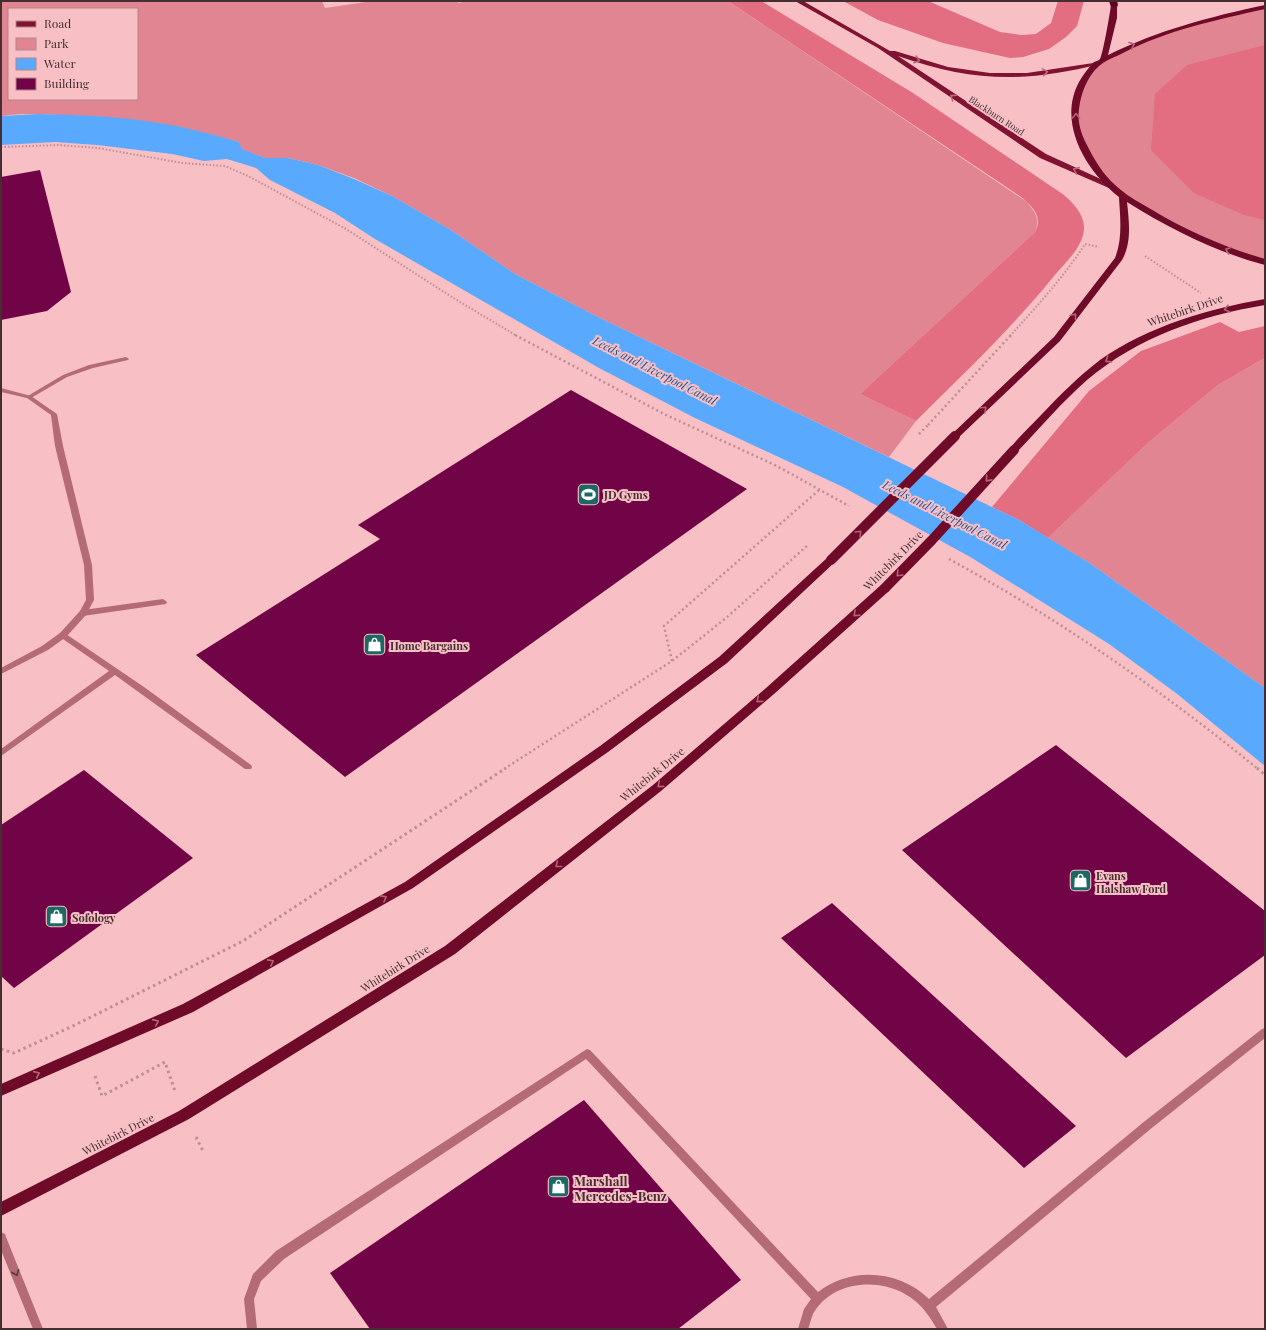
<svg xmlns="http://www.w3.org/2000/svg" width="1266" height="1330" viewBox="0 0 1266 1330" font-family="'Playfair Display',serif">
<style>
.green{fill:#e08591;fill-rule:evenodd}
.forest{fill:#e36e81}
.water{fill:#59aafe}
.building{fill:#710446}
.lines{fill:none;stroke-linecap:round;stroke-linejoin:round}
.path-far2{stroke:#bc8f94;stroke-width:2;stroke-dasharray:1.5 2;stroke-linecap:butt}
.path-far1{stroke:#bc8f94;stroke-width:2.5;stroke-dasharray:2 3;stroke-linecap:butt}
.path{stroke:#bc8f94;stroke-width:3;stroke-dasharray:2.5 3.5;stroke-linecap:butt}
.service{fill:#b46b75;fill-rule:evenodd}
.minor{fill:#b46b75;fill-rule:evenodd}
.primary{fill:#7f1331;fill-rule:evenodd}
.trunk{fill:#6f0a28;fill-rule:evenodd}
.motorway{fill:#5f001f;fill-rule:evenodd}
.path-bridge{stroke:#bc8f94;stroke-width:2.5;stroke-dasharray:2 3;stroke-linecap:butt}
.trunk-bridge{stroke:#6f0a28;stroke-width:10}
.oneway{stroke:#b46476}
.oneway2{stroke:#bc697b}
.oneway3{stroke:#55373b}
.labels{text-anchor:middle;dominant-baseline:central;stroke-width:4;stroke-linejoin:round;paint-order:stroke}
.far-street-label{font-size:9px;fill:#442e31;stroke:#f8bfc5}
.street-label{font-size:11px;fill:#442e31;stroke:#f8bfc5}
.poi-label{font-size:11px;font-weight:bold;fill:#442e31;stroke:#f8bfc5;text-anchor:start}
.water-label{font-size:12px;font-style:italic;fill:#20568d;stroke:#f8bfc5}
.near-poi-label{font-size:13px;font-weight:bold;fill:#442e31;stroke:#f8bfc5;text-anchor:start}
</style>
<rect width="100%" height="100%" fill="#f8bfc5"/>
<path class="green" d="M1,1H322L325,8L373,1H455L459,3L466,1H728L1027,202C1036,214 1040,218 1035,232L860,394L916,421L889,457L596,316L515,274L451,230L392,196L354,178L318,165L288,158H265L241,149L239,142C180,125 120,116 59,115C40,114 20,113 1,116ZM9,9H137V99H9Z
M1265,7V262L1226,250L1123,196L1097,169L1075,118L1083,80L1098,63L1176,29Z
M1265,358V688L1091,564L1048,538L1149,442L1218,385Z"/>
<path class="forest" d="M728,1H761L913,93L1064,195C1074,204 1085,215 1084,230C1082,248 1065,263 1054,276C1012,328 963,374 916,421L860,394L1035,232C1036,229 1038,226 1038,223C1039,206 1016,194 1005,186Z
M843,1H928L1000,32L1022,35L1036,34L1051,23L1058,1H1084L1077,26L1066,37L1049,49L1023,57L1010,58L943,43L878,20Z
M1265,45V220L1244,215L1194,193L1151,150L1155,94L1187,65Z
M1220,322L1239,332L1265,326V358L1218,385L1149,442L1048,538L1019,520L992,507L1089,391L1141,351Z"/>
<path class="water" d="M39,114C75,115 111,116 146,121C177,125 209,133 239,142L242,149L265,158H288L318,165L354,179L392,196L451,230L515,274L596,316L1019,520L1091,564L1265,688V766L1176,693L1109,644L972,558L843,487L695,418L599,368L375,239L335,213L270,180L256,168L227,159L204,161L172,154L97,145L55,142L1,145V116Z"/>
<path class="building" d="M40,170L71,292L47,311L1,320V177Z
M571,390L747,489L345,777L196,655L380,539L358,525Z
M1056,745L1265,911V955L1126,1058L902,850Z
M84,770L193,858L14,988L1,976V825Z
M832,903L1076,1126L1024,1168L781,938Z
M584,1100L741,1280L678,1329H370L330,1273Z"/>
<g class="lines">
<path class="path-far2" d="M1,147L59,145L98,148L182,163L225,166L248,176L346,229L455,299L517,336
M1145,256L1201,293
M1010,336C1036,307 1064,277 1085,244L1099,247"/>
<path class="path-far1" d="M515,335L666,415L775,465L849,506
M928,425L1011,335
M949,559C1059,619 1161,690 1258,769
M672,661L664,626L819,490
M504,769L672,661L726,618L808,545"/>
<path class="path" d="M1257,768L1265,775
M1,1049L14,1053L77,1024L243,941L506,768
M95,1076L102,1096L165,1062L175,1091
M196,1137L204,1153"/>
<path class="service" d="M126,357L129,359L128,360L93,368L67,377L31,398H27L26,397L63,375L89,365Z
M163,599L167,602L166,604L83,616L79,613L83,610Z
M63,632L144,687L251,765L252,767L251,769H245L115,675L1,756V749L109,671L60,637L59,635L60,633Z
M1265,1028V1038L1153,1127L936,1307L948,1329H937C930,1317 922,1305 910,1297C880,1276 831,1281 813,1314C811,1319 810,1324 808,1329H798L804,1309L811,1299L586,1059L284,1259L261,1281L254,1299L257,1329H247L244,1299L253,1274L276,1251L587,1049L590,1050L818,1292C851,1266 900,1270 929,1299L1145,1121L1262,1029Z"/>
<path class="minor" d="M1,388L31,396L57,414L63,446L92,565L94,600L86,615L66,637L48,650L1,674V668L42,646L60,633L80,611L86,600L84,565L55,446L51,415L27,398L1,392Z
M1,1232L5,1234L6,1237L43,1329H33L1,1250Z"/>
<path class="primary" d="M795,1H803L890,51H895L948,67L990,73H1027L1100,62V64C1024,83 972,82 898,56L1046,154L1116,186L1115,188H1109L1040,158L878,48Z"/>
<path class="trunk" d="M1114,3L1117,5V18L1108,55C1159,30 1209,17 1265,5V9C1216,20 1168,30 1123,53C1115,57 1106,60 1099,66C1087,77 1081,93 1079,109C1077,124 1082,136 1089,149C1097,165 1107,179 1121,190C1129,197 1139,202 1149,208C1185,230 1224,247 1265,259V265C1216,252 1170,229 1127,202C1129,221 1132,243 1122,260L1060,341L958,438H952L950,436L952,434L1054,337L1115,258C1123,238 1120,217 1119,197C1086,171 1057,123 1079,82C1083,75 1088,68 1094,62C1096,61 1098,61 1100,59C1103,54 1110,13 1111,5Z
M1265,299V305C1200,316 1138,337 1087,380C1062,402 1040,428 1017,452L1014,453L1009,450C1018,437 1031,426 1042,414C1060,395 1079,376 1100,360C1149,326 1207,309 1265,299Z
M831,557L835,558L836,560L835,562L727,663L608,752L413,888L193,1012L1,1096V1084L183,1004L405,882L600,746L719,657L827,558Z
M885,584L889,585L890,588L889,591L774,694L661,791L455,954L189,1119L1,1216V1202L179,1111L445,946L653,785L766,688L881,585Z"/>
<path class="motorway" d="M1109,1H1117L1118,5L1117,7H1111Z"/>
<path class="path-bridge" d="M919,434L928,425"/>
<path class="trunk-bridge" d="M831,560L955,436
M885,588L932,540L1014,450"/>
</g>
<defs><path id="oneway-chevron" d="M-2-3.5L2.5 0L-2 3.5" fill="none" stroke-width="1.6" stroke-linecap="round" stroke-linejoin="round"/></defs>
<g class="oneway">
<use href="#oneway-chevron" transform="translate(1132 45) rotate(-22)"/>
<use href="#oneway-chevron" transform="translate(1076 116) rotate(-90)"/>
<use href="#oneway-chevron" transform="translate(1228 250) rotate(-160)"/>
<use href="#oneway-chevron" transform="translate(1227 309) rotate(165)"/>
<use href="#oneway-chevron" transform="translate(1074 316) rotate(-52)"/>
<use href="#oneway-chevron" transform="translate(1108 360) rotate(147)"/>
<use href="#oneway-chevron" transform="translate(984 409) rotate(-43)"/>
<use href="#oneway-chevron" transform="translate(988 479) rotate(132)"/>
<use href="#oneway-chevron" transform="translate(859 533) rotate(-45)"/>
<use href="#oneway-chevron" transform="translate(899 574) rotate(134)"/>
<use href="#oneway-chevron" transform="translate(856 614) rotate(138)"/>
<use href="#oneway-chevron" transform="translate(759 700) rotate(140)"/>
<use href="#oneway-chevron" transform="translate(660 785) rotate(140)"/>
<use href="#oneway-chevron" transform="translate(558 865) rotate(142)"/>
<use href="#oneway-chevron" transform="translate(384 898) rotate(-29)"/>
<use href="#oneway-chevron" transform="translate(271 962) rotate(-29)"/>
<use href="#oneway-chevron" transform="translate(156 1022) rotate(-24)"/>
<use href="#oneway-chevron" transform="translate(37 1074) rotate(-24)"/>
</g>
<g class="oneway2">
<use href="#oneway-chevron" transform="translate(917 60) rotate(19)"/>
<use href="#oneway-chevron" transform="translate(1045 72) rotate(-9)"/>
<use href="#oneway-chevron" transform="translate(953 97) rotate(-146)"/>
<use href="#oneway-chevron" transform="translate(1076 170) rotate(-156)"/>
</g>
<use class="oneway3" href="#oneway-chevron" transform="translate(16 1273) rotate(68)"/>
<defs>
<symbol id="stadium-square" viewBox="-11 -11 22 22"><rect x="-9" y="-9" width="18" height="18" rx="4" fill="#1b6865" stroke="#f8bfc5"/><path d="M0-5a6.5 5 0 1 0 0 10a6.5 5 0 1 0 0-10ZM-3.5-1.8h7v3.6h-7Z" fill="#fff"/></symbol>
<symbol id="shop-square" viewBox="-11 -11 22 22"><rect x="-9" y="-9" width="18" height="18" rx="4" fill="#1b6865" stroke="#f8bfc5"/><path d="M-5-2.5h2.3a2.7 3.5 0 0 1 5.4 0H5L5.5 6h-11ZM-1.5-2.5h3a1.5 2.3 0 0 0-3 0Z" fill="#fff"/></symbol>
</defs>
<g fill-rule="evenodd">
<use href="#stadium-square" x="576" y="482" width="25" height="25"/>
<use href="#shop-square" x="362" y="632" width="25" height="25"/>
<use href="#shop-square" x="1068" y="868" width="25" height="25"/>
<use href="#shop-square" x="44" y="904" width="25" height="25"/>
<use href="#shop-square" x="546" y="1174" width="25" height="25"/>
</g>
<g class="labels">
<g class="far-street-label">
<text transform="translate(997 115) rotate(33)">Blackburn Road</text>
</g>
<g class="street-label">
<text transform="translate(1185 310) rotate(-19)">Whitebirk Drive</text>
<text transform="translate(893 560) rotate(-45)">Whitebirk Drive</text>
<text transform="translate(652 774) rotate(-39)">Whitebirk Drive</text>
<text transform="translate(395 968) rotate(-32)">Whitebirk Drive</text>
<text transform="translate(118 1134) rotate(-27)">Whitebirk Drive</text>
</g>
<g class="poi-label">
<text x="604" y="494">JD Gyms</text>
<text x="390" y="645">Home Bargains</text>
<text x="1096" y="875">Evans<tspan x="1096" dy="13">Halshaw Ford</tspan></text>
<text x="72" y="917">Sofology</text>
</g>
<g class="water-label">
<text transform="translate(655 370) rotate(27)">Leeds and Liverpool Canal</text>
<text transform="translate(945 514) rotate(27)">Leeds and Liverpool Canal</text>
</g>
<g class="near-poi-label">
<text x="574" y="1180">Marshall<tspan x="574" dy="15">Mercedes-Benz</tspan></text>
</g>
</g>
<rect width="1266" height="1330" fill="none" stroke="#442e31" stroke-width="4"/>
<rect x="8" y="8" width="130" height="92" fill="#f8bfc5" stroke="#b0858a"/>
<rect x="16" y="21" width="20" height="6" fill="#7f1331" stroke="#b0858a"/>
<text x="44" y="28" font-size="12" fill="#442e31">Road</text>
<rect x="16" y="38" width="20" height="12" fill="#e08591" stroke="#b0858a"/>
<text x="44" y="48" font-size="12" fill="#442e31">Park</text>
<rect x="16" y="58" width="20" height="12" fill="#59aafe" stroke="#b0858a"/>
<text x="44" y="68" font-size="12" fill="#442e31">Water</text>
<rect x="16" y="78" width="20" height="12" fill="#710446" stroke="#b0858a"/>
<text x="44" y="88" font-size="12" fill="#442e31">Building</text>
</svg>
